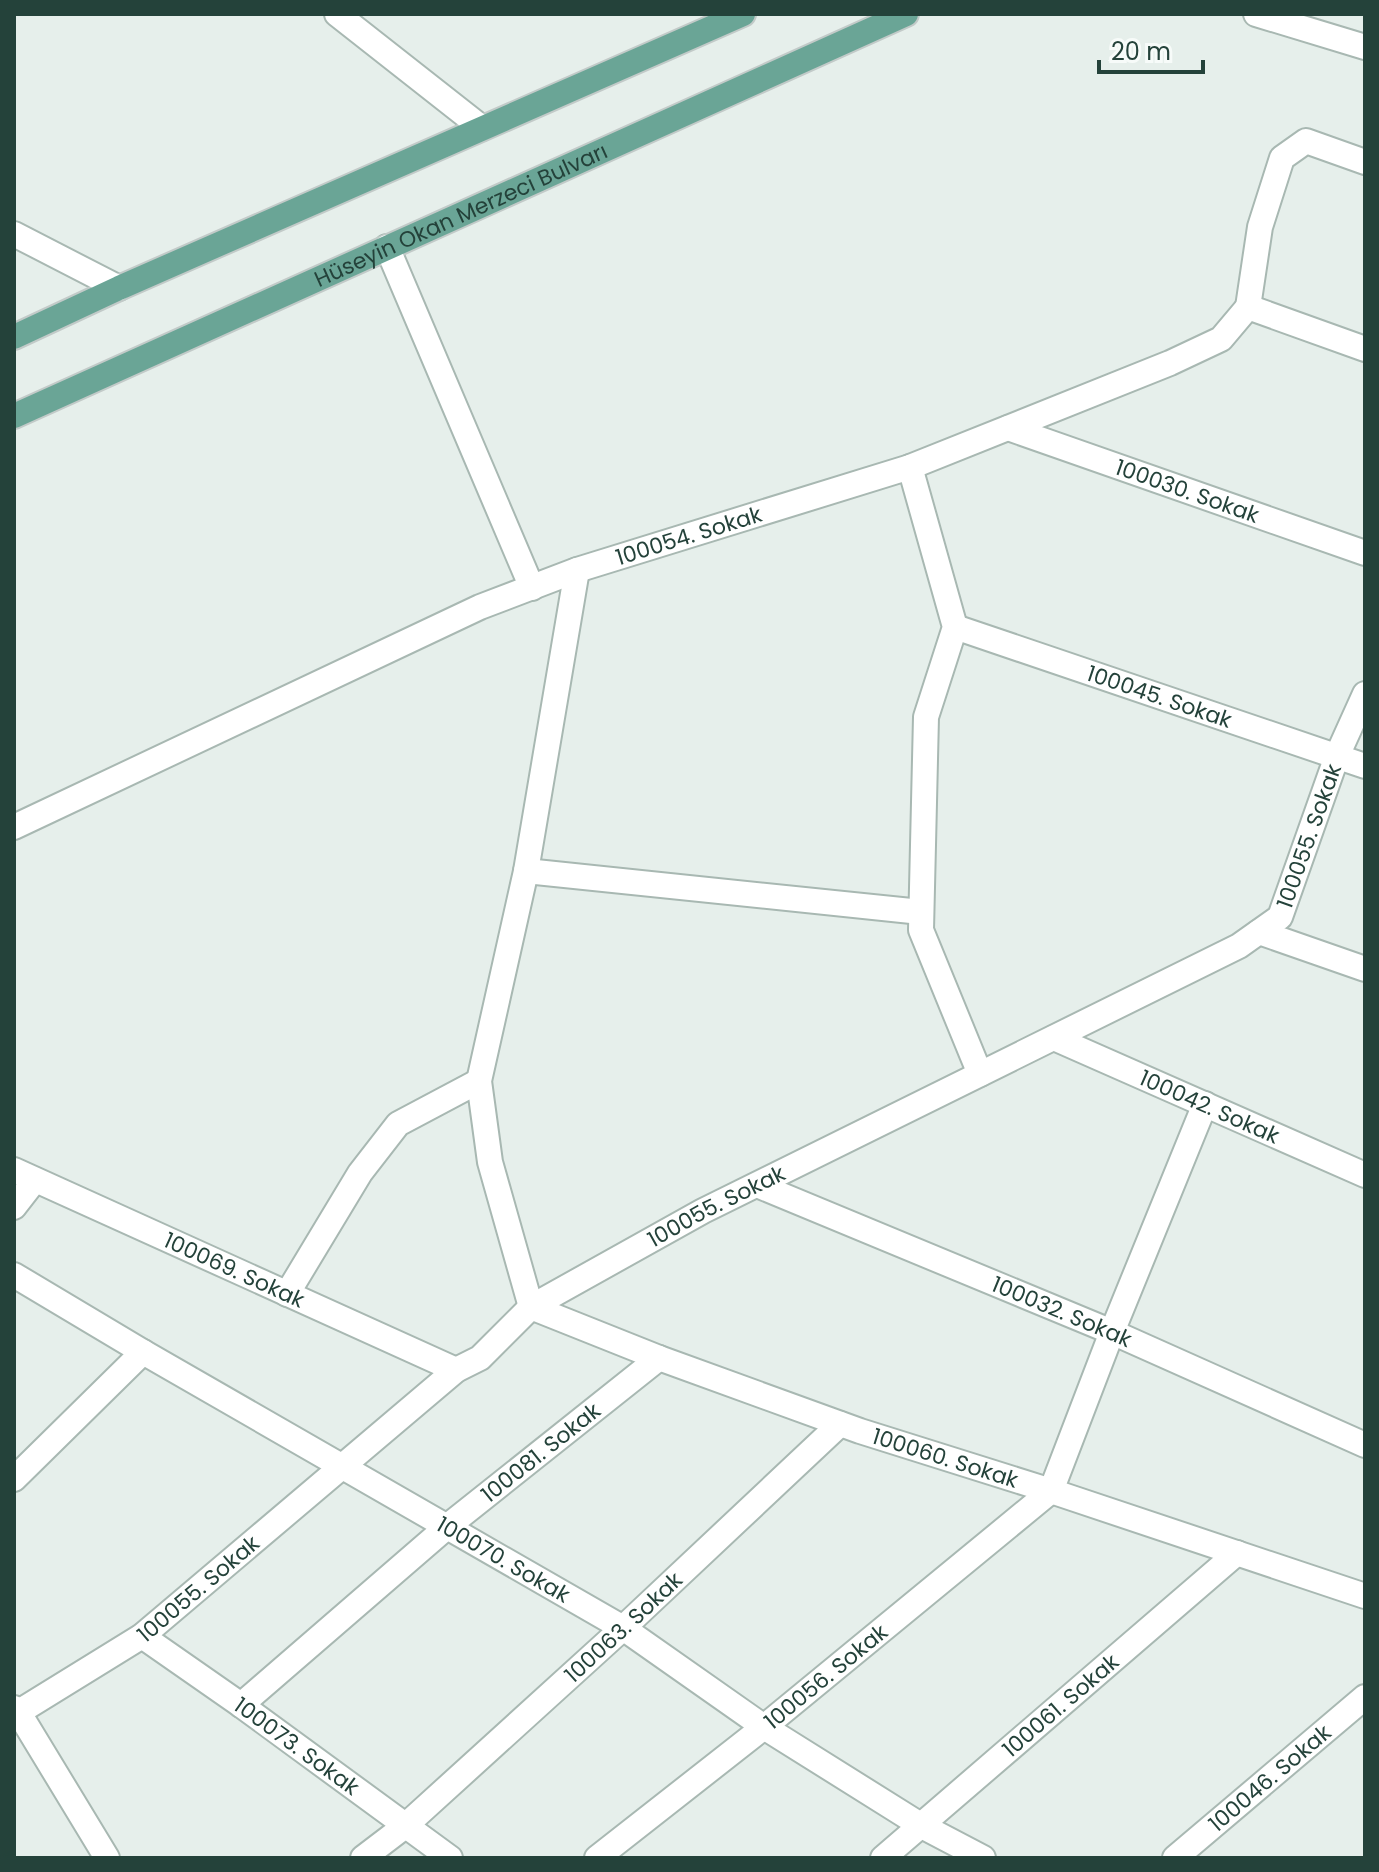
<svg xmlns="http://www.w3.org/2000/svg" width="1379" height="1872" viewBox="0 0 1379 1872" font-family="Poppins,sans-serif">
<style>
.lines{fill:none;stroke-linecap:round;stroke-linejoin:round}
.minor-casing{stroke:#a8b8b2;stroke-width:28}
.major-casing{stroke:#c2cac8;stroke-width:28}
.minor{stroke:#fff;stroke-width:24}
.major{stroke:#6aa596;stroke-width:24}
.labels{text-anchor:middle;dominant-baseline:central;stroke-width:6;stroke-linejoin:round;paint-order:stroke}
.street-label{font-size:22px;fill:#24423a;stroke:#f7fbf9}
</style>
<rect width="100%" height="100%" fill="#e6efeb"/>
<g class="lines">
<defs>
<g id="minor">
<path d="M337,14L482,128"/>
<path d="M1256,14L1365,47"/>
<path d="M14,234L119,288"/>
<path d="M387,247L532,588"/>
<path d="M1248,307L1260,227L1282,158L1306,141L1365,162"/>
<path d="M1248,307L1365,349"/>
<path id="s1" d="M1008,428L1365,553"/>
<path d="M910,467L955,627L926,717L921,930L980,1074"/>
<path id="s2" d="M577,570L526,871L479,1081L490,1162L531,1307L659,1358L860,1431L1051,1491L1365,1596"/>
<path id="s3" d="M955,627L1365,766"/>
<path id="s4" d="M14,827L480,607L577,570L910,467L1170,363L1221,339L1248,307"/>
<path d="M526,871L921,912"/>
<path d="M1259,932L1365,969"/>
<path id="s5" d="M1054,1038L1365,1175"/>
<path id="s6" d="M14,1170L456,1370"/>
<path id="s7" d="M757,1185L1112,1332L1365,1445"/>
<path d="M14,1207L35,1180"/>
<path id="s8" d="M14,1275L143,1352L623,1628L764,1727L922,1826L983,1858"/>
<path d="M287,1294L360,1173L398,1124L479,1081"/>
<path d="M14,1479L143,1352"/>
<path id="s9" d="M142,1636L241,1705L450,1858"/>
<path id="s10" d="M241,1705L448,1526L659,1358"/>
<path d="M14,1708L19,1713L107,1858"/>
<path id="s11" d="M14,1715L142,1636L456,1370L480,1358L531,1307L703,1211L1239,946L1280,917L1337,756L1365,694"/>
<path id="s12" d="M363,1858L405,1826L623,1628L840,1424"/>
<path id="s13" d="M597,1858L764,1727L1051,1491L1112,1332L1205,1104"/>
<path id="s14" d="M883,1858L1237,1553"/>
<path id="s15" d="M1175,1858L1365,1697"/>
</g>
<g id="major">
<path d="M14,337L119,288L743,14"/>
<path id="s16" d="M14,416L906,14"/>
</g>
</defs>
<use href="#minor" class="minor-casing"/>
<use href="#major" class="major-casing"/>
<use href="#minor" class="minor"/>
<use href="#major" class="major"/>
</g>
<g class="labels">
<g class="street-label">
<text stroke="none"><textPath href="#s16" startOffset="490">Hüseyin Okan Merzeci Bulvarı</textPath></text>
<text stroke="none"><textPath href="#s1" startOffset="190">100030. Sokak</textPath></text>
<text stroke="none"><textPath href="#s4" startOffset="736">100054. Sokak</textPath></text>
<text stroke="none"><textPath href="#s3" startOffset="216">100045. Sokak</textPath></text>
<text stroke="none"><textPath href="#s11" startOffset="1592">100055. Sokak</textPath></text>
<text stroke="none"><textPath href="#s5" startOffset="170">100042. Sokak</textPath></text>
<text stroke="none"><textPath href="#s11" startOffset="872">100055. Sokak</textPath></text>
<text stroke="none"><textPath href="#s6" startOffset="242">100069. Sokak</textPath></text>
<text stroke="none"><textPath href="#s7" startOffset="330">100032. Sokak</textPath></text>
<text stroke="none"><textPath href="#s10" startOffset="392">100081. Sokak</textPath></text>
<text stroke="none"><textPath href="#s2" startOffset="1194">100060. Sokak</textPath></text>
<text stroke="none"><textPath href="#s8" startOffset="566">100070. Sokak</textPath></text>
<text stroke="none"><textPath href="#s11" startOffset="224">100055. Sokak</textPath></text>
<text stroke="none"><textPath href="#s12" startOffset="348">100063. Sokak</textPath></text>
<text stroke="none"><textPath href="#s13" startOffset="292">100056. Sokak</textPath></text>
<text stroke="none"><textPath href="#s14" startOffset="234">100061. Sokak</textPath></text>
<text stroke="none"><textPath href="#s9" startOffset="190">100073. Sokak</textPath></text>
<text stroke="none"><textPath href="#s15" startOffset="124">100046. Sokak</textPath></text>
</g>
</g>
<rect width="1379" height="1872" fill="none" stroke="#24423a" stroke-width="32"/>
<path d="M1099 60v12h104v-12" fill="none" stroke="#24423a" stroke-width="4"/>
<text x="1111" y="60" font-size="24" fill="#24423a" stroke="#f7fbf9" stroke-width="6" paint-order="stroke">20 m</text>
</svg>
